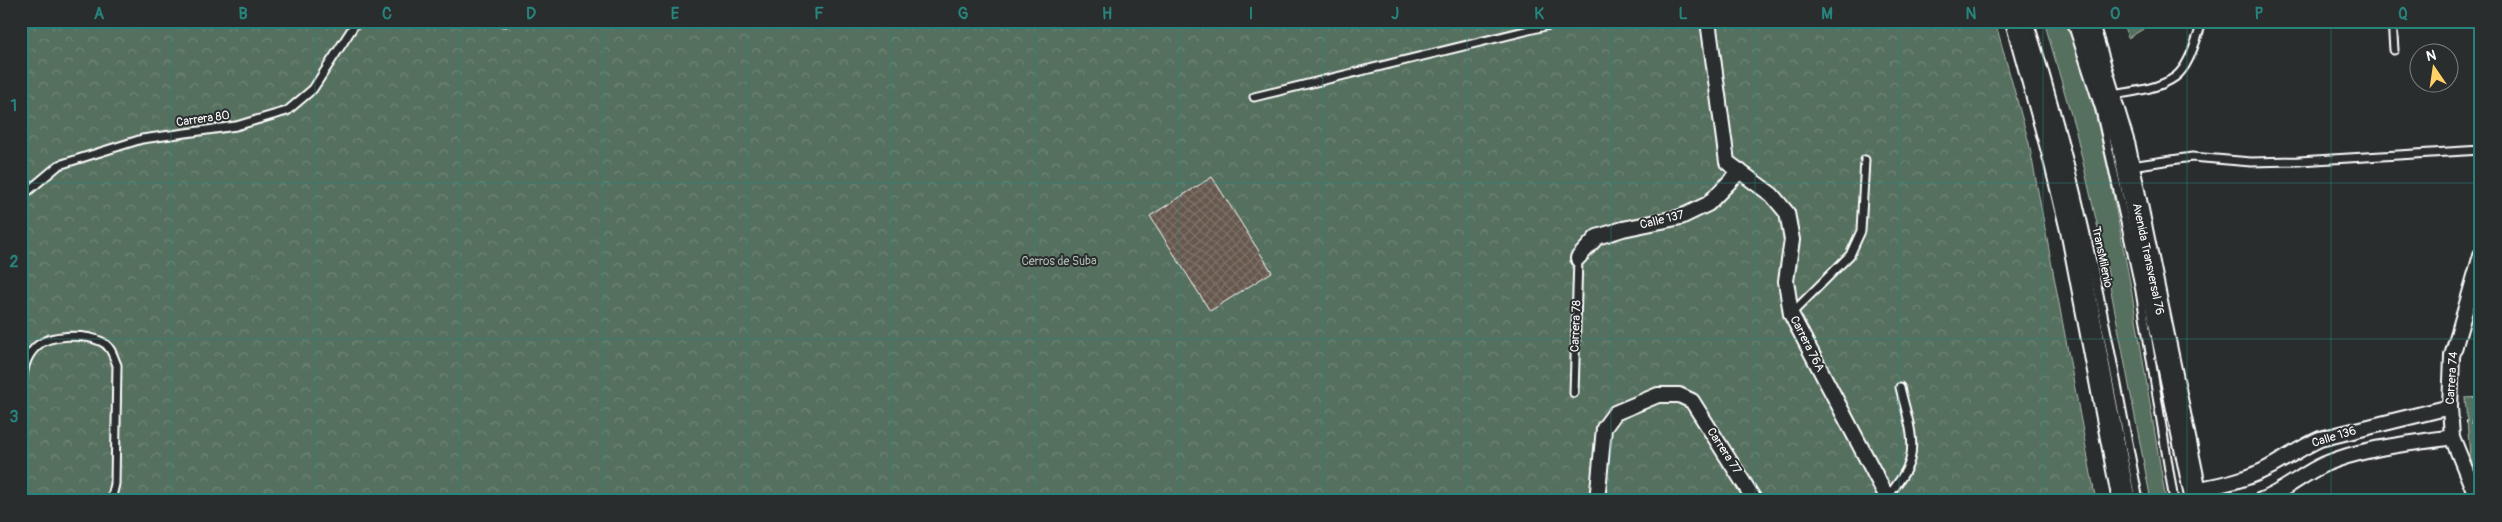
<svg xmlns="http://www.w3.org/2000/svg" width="2502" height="522" viewBox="0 0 2502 522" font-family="Pangolin,sans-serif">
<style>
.green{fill:#56705e;stroke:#aab8ae}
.forest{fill:url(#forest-crowns);stroke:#aab8ae}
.building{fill:url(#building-cross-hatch);stroke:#fff}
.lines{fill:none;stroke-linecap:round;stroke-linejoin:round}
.service-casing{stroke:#fff;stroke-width:11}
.minor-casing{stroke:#fff;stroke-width:18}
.primary-casing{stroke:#fff;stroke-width:26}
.path{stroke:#fff;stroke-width:3;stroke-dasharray:1 4;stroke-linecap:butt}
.service{stroke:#2a2d2e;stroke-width:7}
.minor{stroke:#2a2d2e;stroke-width:14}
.primary{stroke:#2a2d2e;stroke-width:22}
.grid{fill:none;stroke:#27847c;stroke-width:1;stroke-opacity:0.55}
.labels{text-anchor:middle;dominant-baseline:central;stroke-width:4;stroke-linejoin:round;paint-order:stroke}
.street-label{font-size:12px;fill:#fff;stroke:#2a2d2e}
.park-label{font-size:12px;fill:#aab8ae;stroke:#2a2d2e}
.neatline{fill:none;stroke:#27847c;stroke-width:2}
.grid-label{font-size:16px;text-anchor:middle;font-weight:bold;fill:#27847c}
</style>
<defs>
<pattern id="forest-crowns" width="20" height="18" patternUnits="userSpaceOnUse" patternTransform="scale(1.25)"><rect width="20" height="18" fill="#56705e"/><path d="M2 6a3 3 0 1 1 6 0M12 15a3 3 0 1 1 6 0" fill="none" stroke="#6f8576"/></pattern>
<pattern id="building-cross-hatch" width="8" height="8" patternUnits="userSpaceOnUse" patternTransform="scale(1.25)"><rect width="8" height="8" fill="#66584e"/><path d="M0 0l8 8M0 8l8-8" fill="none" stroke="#7d7169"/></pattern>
</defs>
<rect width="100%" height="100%" fill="#2a2d2e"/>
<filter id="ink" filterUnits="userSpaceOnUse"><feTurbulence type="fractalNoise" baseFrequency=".02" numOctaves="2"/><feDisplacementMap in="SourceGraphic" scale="10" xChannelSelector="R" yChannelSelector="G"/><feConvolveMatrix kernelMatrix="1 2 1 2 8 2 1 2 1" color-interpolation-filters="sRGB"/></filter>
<g filter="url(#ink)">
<path class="green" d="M2044,21H2067L2090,90L2110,179L2130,282L2166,501H2151L2105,259L2076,132Z
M2122,21H2157L2128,38Z
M2481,397V464L2471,467L2465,398Z"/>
<path class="forest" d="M21,21H1995L2029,143L2096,501H21Z"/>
<path class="building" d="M479,21H507V27L480,25Z
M1212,177L1272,272L1210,311L1150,216Z"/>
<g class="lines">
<defs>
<path id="service" d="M2029,21C2079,178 2109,339 2139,501
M2071,21L2100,110L2139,285L2174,501
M2392,21L2394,50
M2111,95C2131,92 2159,89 2175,77C2190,66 2196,38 2203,21
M1254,97L1566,21
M2131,166L2192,157L2251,162L2299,161L2481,150
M21,197L59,165L142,139L236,126L287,111L313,89L357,21
M1791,314L1850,255L1861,231L1865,160
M1574,393L1578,258
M21,396C23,378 22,359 37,346C50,334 84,334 100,341C111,345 113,356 117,365L115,484L111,501
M1888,497C1895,486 1907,473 1910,460C1916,437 1905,410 1900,387"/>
<path id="minor" d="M1708,21L1727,162L1772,195L1787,213L1792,240L1786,281L1791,314L1889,501
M1578,258L1597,237L1623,229L1681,217L1708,204L1740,171
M2195,490C2220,485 2247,480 2270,467C2287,458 2302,447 2320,439L2450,407
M1597,501L1604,428L1615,413L1658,395H1679L1692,401L1755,501
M2259,501C2284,492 2302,474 2325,464C2365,447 2410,444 2452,437
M2478,501L2452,437L2450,407L2452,356L2481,255"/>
<path id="primary" d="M2017,21L2054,155L2072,230L2124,501
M2086,21L2124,147L2197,501"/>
</defs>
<use href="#service" class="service-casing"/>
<use href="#minor" class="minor-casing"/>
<use href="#primary" class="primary-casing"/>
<path class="path" d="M2466,422H2481"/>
<use href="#service" class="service"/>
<use href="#minor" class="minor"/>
<use href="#primary" class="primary"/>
</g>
</g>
<path class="grid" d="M171,21V501M315,21V501M459,21V501M603,21V501M747,21V501M891,21V501M1035,21V501M1179,21V501M1323,21V501M1467,21V501M1611,21V501M1755,21V501M1899,21V501M2043,21V501M2187,21V501M2331,21V501M21,183H2481M21,339H2481"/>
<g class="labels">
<g class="street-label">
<text transform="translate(203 119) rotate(-8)">Carrera 80</text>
<text transform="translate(1662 220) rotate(-14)">Calle 137</text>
<text transform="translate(2102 257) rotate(78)">TransMilenio</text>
<text transform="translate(2148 259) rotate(78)">Avenida Transversal 76</text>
<text transform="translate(1576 326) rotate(-88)">Carrera 78</text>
<text transform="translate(1807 344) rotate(63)">Carrera 76A</text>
<text transform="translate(2452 378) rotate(-86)">Carrera 74</text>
<text transform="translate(2334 437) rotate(-17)">Calle 136</text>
<text transform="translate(1724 451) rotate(57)">Carrera 77</text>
</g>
<g class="park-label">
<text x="1059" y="261">Cerros de Suba</text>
</g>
</g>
<rect width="2502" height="522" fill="none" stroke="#2a2d2e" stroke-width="55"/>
<g transform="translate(2434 68) rotate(347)"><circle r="24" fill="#2a2d2e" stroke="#7f8182"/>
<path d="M0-4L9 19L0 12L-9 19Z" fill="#ffd166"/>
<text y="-8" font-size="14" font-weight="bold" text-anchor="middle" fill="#ffffff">N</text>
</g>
<rect x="28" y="28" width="2446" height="466" class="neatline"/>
<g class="grid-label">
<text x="99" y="19">A</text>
<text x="243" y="19">B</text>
<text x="387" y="19">C</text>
<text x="531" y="19">D</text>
<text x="675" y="19">E</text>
<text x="819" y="19">F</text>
<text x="963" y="19">G</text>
<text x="1107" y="19">H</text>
<text x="1251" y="19">I</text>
<text x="1395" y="19">J</text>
<text x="1539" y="19">K</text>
<text x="1683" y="19">L</text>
<text x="1827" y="19">M</text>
<text x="1971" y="19">N</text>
<text x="2115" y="19">O</text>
<text x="2259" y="19">P</text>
<text x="2403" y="19">Q</text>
<text x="14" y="111">1</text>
<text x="14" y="267">2</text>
<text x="14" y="422">3</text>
</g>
</svg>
